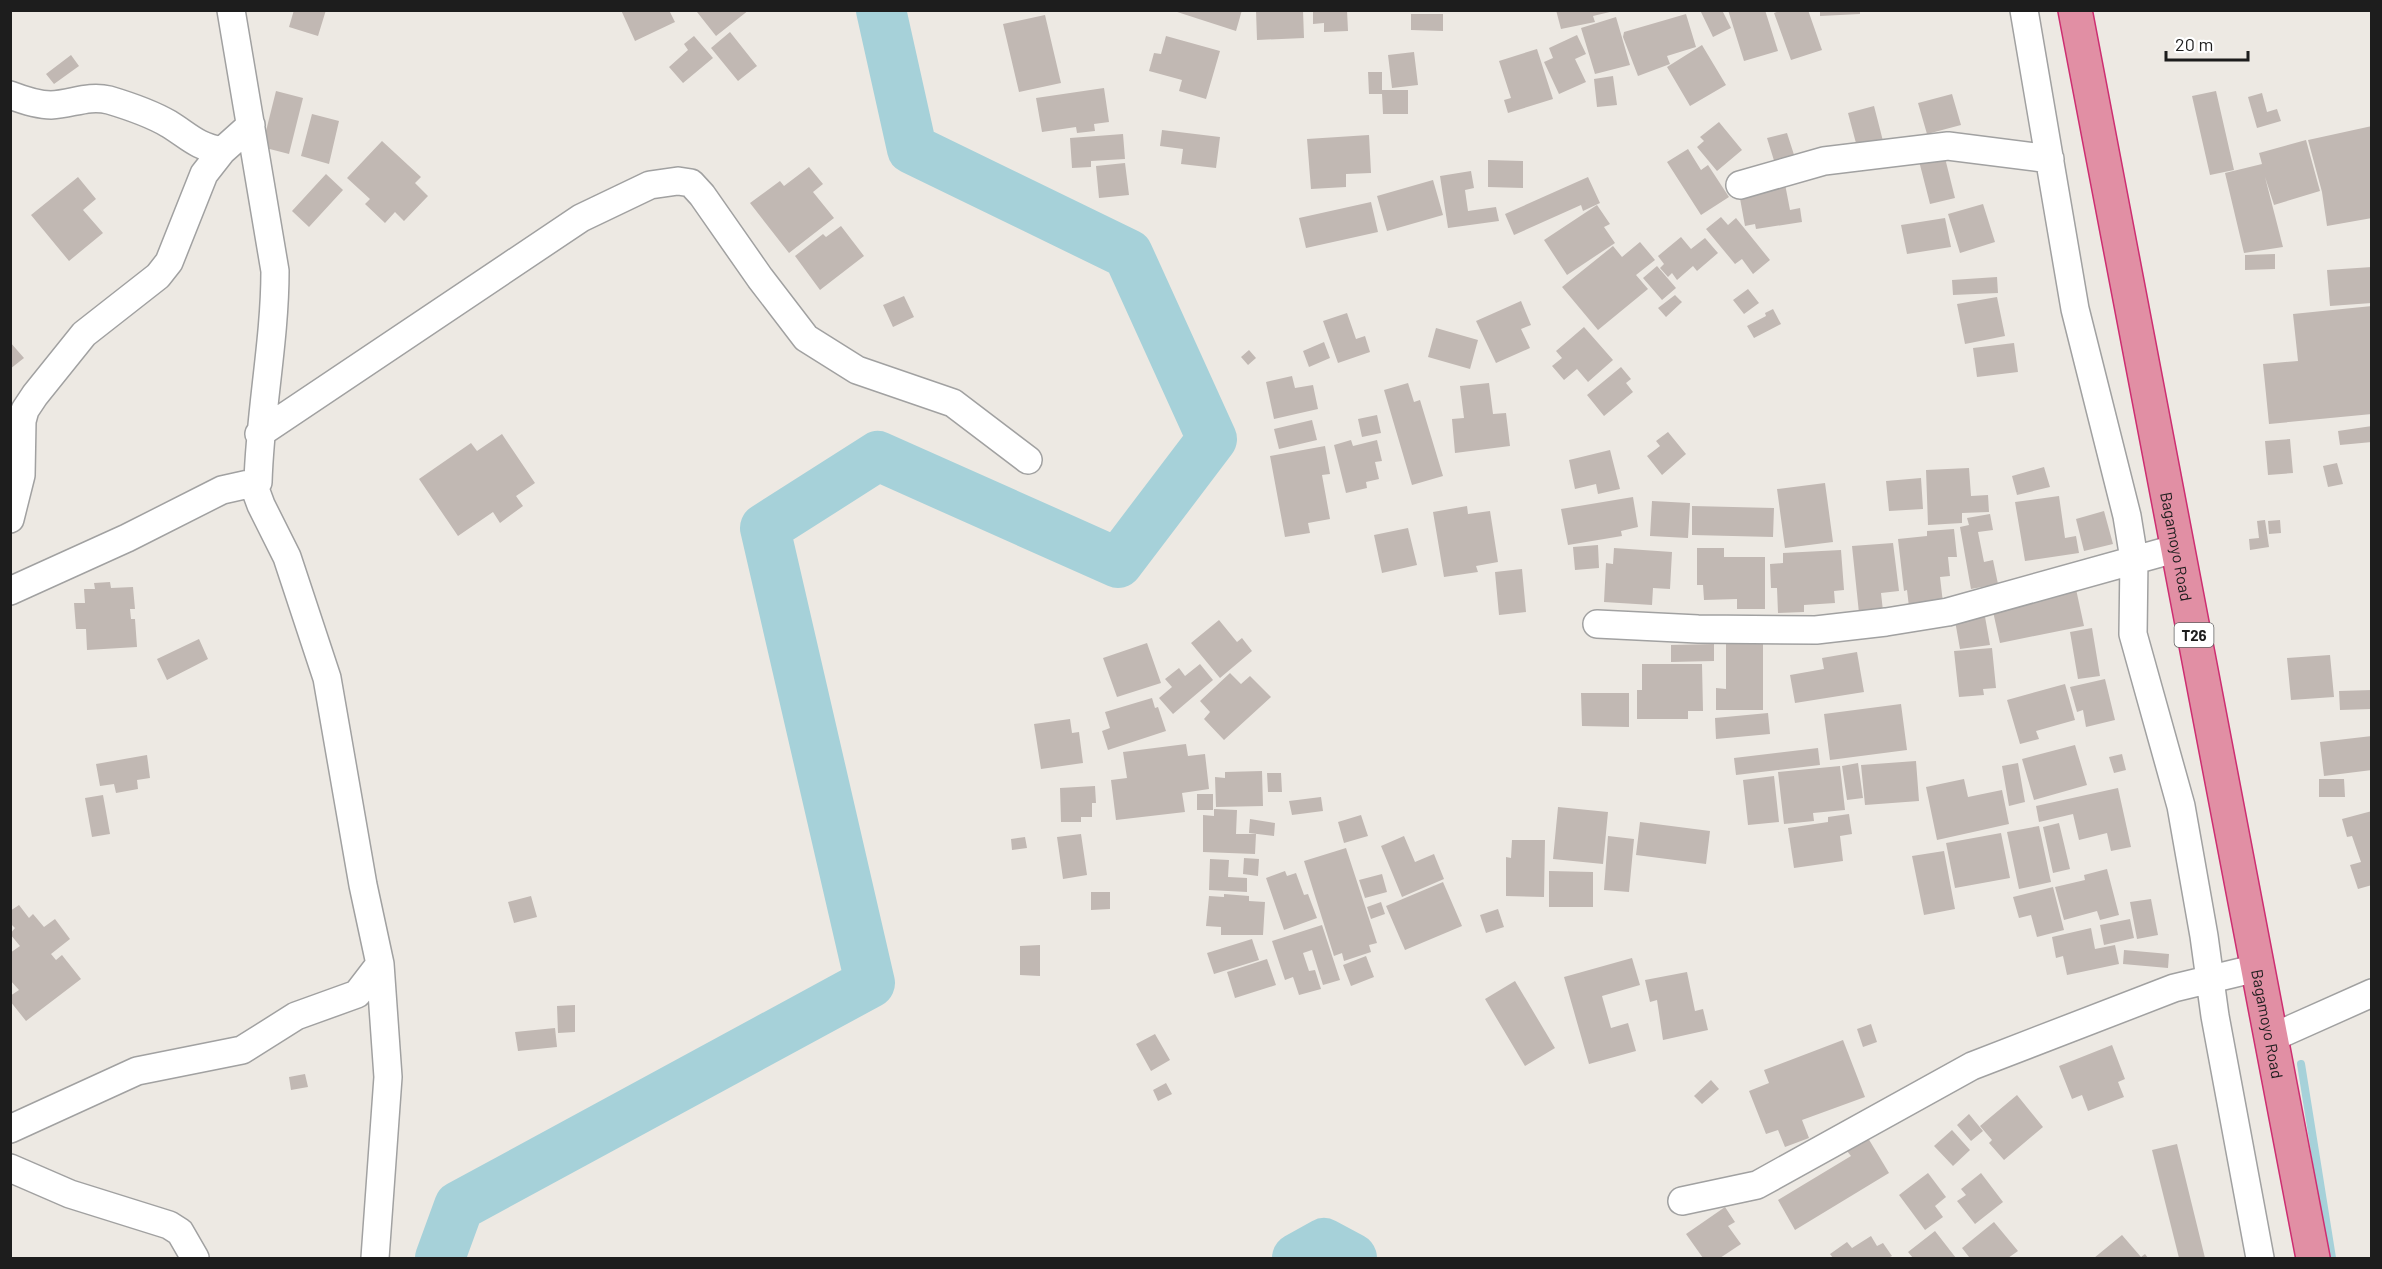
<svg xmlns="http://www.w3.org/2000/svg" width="2382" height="1269" viewBox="0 0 2382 1269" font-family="Barlow,sans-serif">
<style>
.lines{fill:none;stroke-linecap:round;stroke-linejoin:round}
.stream{stroke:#a6d1d9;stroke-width:8}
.river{stroke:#a6d1d9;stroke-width:50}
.building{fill:#c1b8b3}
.minor-casing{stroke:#a1a1a1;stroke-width:30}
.highway-casing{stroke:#cd2e71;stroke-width:36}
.minor{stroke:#fff;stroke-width:27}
.highway{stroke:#e18fa4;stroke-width:33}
.labels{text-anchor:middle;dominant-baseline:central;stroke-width:4.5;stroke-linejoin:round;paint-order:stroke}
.shield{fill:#fff;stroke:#616161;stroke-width:1.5}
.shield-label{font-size:15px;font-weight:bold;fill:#1d1d1d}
.street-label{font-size:16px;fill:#1d1d1d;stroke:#fff}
</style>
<rect width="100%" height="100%" fill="#ede9e3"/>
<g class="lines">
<path class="stream" d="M2301,1064L2332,1258"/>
<path class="river" d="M440,1258L459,1206L870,983L765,528L878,456L1118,563L1212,439L1128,254L912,149L881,10
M1297,1258L1324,1243L1352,1258"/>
</g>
<path class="building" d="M294,10H326L318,36L289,27Z
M621,10H669L675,22L635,41Z
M699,10H749L716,36L697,12Z
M1171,10H1242L1236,31Z
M1256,10H1303L1304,38L1257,40Z
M1313,10H1347L1348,31L1324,32V23L1313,24Z
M1556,10H1614V11L1593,16L1595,22L1561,29Z
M1700,10H1722L1731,28L1713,37Z
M1728,10H1765L1778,51L1744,61Z
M1782,10H1808L1822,50L1791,60L1774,13Z
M1820,10H1860V14L1820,16Z
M1411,14H1443V31L1411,30Z
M1686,14L1696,47L1667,56L1670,64L1638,76L1623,37L1624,32Z
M1045,15L1061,83L1019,92L1003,24Z
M1616,17L1630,65L1595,74L1581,28Z
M730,32L757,66L738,81L711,48Z
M1577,35L1586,54L1575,59L1586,82L1559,94L1544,62L1553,58L1549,48Z
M694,36L713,58L683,83L669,67L688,50L684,44Z
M1166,36L1220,51L1206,99L1179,91L1182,80L1149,71L1154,53L1161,54Z
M1702,45L1726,85L1690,106L1667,67Z
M1537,49L1553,99L1508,113L1504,100L1511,98L1499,61Z
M1414,52L1418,85L1392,88L1388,55Z
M71,55L79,66L54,84L46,74Z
M1368,72H1382V90H1408V114H1383L1382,94H1369Z
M1613,76L1617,105L1597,107L1594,79Z
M1104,88L1109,122L1094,124L1095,131L1077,133L1076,127L1042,132L1036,98Z
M276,91L303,98L289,154L262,147Z
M2216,91L2234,170L2210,175L2192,96Z
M2262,93L2267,112L2277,109L2281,121L2257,128L2248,97Z
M1952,94L1961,125L1927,134L1918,103Z
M1874,106L1883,141L1857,147L1848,113Z
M312,114L339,121L329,164L301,156Z
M1719,122L1742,150L1717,171L1697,147L1704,141L1700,137Z
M2372,126V218L2327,226L2322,192L2308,140Z
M1162,130L1220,137L1216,168L1181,164L1183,149L1160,146Z
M1787,133L1796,161L1776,167L1767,138Z
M1123,134L1125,159L1091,161V167L1072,168L1070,138Z
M1369,135L1371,173L1346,174V187L1311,189L1307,139Z
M2306,140L2320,191L2274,205L2265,177L2283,247L2244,253L2225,173L2262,164L2259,153Z
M382,141L421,177L415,183L428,196L404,221L395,212L385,223L365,204L370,199L347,178Z
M1688,149L1701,170L1708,165L1729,197L1701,215L1667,162Z
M1944,154L1955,198L1930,204L1919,161Z
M1488,160L1523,161V188L1488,187Z
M1125,163L1129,195L1099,198L1096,166Z
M809,167L823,184L813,192L834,218L789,253L750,203L780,181L784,186Z
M1471,171L1474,188L1465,190L1468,211L1496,207L1499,221L1448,228L1440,176Z
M326,174L343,190L309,227L292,211Z
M78,177L96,199L83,210L103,233L69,261L31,215Z
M1588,177L1600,203L1583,211L1581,205L1514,235L1505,214Z
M1433,180L1443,215L1387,231L1377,196Z
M1785,184L1790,210L1800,208L1802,222L1756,229L1755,224L1745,226L1739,193Z
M1371,202L1378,232L1306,248L1299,218Z
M1983,204L1995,242L1960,253L1948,214Z
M1597,205L1610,224L1604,227L1615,243L1567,275L1544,240Z
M1721,217L1728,225L1736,218L1770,260L1753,274L1742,259L1735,264L1706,229Z
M1945,218L1951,247L1907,254L1901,225Z
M841,226L864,256L820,290L795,256L823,234L826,237Z
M1681,237L1691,249L1705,238L1718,253L1697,271L1693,266L1677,280L1672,273L1668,277L1660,268L1664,264L1658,256Z
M1640,242L1655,260L1636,275L1648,289L1598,330L1562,287L1613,246L1622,257Z
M2275,254V269L2245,270V255Z
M1657,266L1676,288L1662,300L1643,278Z
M2372,267V303L2330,306L2327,270Z
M1997,277L1998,293L1953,295L1952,280Z
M1748,289L1759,303L1744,314L1733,300Z
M1675,295L1682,302L1666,317L1658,308Z
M904,296L914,317L893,327L883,305Z
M1997,297L2005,336L1965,344L1957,304Z
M1521,301L1531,325L1521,329L1530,348L1496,363L1476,321Z
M2372,306V414L2269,424L2263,364L2298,361L2293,314Z
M1773,309L1781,324L1754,338L1747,326L1766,316L1765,313Z
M1347,313L1356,339L1365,336L1370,352L1338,363L1323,321Z
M1584,327L1613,360L1588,382L1577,369L1564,380L1552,366L1562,358L1556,351Z
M1436,328L1478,340L1470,369L1428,357Z
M10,342L24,358L10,369Z
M1324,342L1330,358L1309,367L1303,351Z
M2014,343L2018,372L1977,377L1973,348Z
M1249,350L1256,358L1248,365L1241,357Z
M1621,367L1631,379L1626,383L1633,392L1604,416L1587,395Z
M1292,376L1295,388L1313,385L1318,409L1274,419L1266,382Z
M1408,383L1414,402L1420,400L1443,476L1412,485L1384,390Z
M1489,383L1493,414L1506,413L1510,446L1455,453L1452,419L1464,418L1460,386Z
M1377,415L1381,433L1362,437L1358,419Z
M1312,420L1317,440L1279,449L1274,429Z
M2372,426V442L2340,445L2338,431Z
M1668,432L1686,454L1662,475L1647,456L1660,446L1656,441Z
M502,434L535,483L516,496L523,506L500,523L493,512L458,536L419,479L471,443L477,451Z
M2290,439L2293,473L2268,475L2265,441Z
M1351,440L1353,446L1377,440L1382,461L1375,462L1379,479L1366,482L1367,488L1346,493L1334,445Z
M1325,446L1330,474L1322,475L1330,519L1308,523L1310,533L1285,537L1270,456Z
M1610,450L1620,489L1598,494L1596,484L1575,489L1569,460Z
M2337,463L2343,484L2328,487L2323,466Z
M2044,467L2050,487L2017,495L2012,476Z
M1969,468L1971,496L1988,495L1989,512L1962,513V523L1928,525L1926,470Z
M1921,478L1923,509L1889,511L1886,481Z
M1825,483L1833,542L1785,548L1777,489Z
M2059,496L2065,538L2076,536L2079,553L2025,561L2015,502Z
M1633,497L1638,527L1621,531L1622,536L1568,545L1561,509Z
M1652,501L1690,503L1688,538L1650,536Z
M1467,506L1468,514L1490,511L1498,562L1476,566L1478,572L1444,577L1433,512Z
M1692,506L1774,508L1773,537L1692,535Z
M2104,511L2113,544L2084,551L2076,519Z
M1990,514L1993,530L1978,532L1984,562L1993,560L1998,584L1971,589L1960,527L1969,525L1967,518Z
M2265,520L2269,547L2250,550L2249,539L2259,538L2257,521Z
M2280,520L2281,533L2269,534L2268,521Z
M1408,528L1417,565L1382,573L1374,535Z
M1954,529L1957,557H1948L1950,576L1940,577L1943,603L1909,607L1907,590L1904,591L1898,539L1927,536V531Z
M1893,543L1899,591L1881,593L1883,611L1859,613L1852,546Z
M1598,545L1599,568L1575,570L1573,547Z
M1614,548L1672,552L1670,589L1653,588L1652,605L1604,602L1606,563L1613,564Z
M1697,548H1724V557H1765V609H1737V599L1704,600L1703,585H1697Z
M1841,550L1844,590L1834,591L1835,603L1804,605V612L1778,613L1777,588H1771L1770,564L1783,563V553Z
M1522,569L1526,612L1499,615L1495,572Z
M110,582L111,588L133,587L135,609H130L131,619H135L137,647L87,650L86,629H76L74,603H85L84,589H95L94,583Z
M2076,589L2084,626L2000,643L1992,607Z
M1984,611L1990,645L1960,649L1954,615Z
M1219,620L1237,642L1242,638L1252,651L1220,678L1191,643Z
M2092,628L2100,676L2078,679L2070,632Z
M199,639L208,659L167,680L157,659Z
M1147,643L1161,683L1117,697L1103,658Z
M1714,644V661L1671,662V645Z
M1726,644H1763V710H1716V688L1726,689Z
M1992,648L1996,688L1983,689L1984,695L1959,697L1954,651Z
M1857,652L1864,692L1795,703L1790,675L1824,669L1822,658Z
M2330,655L2334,697L2291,700L2287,658Z
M1200,664L1213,680L1173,714L1159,698L1172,687L1165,679L1179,668L1185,676Z
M1642,664H1702L1703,711H1688V719H1637V690H1642Z
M1230,673L1241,684L1250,676L1271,697L1224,740L1204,719L1210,712L1200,701Z
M2105,679L2115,720L2086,727L2083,710L2077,712L2070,687Z
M2065,684L2075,720L2036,731L2039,739L2020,744L2007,700Z
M2372,690V709L2340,710L2339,691Z
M1581,693H1629V727L1582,726Z
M1152,698L1155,708L1158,707L1166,731L1108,750L1102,731L1110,728L1105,712Z
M1901,704L1907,750L1830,760L1824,714Z
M1768,713L1770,734L1716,739L1715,718Z
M1070,719L1072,733L1079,732L1083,763L1041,769L1034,724Z
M2372,736V770L2324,776L2320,742Z
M1186,744L1188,756L1205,754L1209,789L1182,793L1185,812L1116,820L1111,780L1127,778L1123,752Z
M2075,745L2087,785L2034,800L2022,759Z
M1818,748L1820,765L1736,775L1734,758Z
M2122,754L2126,770L2114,773L2109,757Z
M147,755L150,778L137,780L138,789L116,793L114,784L100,786L96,764Z
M1916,761L1919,801L1865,805L1861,765Z
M1858,763L1863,798L1847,800L1842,766Z
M2018,763L2025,802L2009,806L2002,766Z
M1840,766L1845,810L1813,813L1814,821L1784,824L1778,772Z
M1262,771L1263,806L1216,807L1215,777L1225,778V772Z
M1267,773H1281L1282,792H1268Z
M1774,776L1779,822L1748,825L1743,780Z
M1964,779L1968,797L2002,790L2009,824L1937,840L1926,787Z
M2319,779H2344L2345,797H2319Z
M1095,786L1096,803H1092V817H1081V822H1061L1060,788Z
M2118,788L2131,847L2111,851L2107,833L2079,840L2073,814L2039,822L2036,806Z
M1197,794H1213V810H1197Z
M103,795L110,834L92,837L85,798Z
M1321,797L1323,811L1292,815L1289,801Z
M1558,807L1608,812L1603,864L1553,859Z
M1214,809L1237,810L1236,834H1256L1255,854L1203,852V815L1214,816Z
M2372,811V885L2358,889L2350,865L2361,862L2352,836L2347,837L2342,819Z
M1849,814L1852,834L1840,836L1843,861L1794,868L1788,828L1828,822V817Z
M1361,815L1368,836L1344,843L1338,822Z
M1250,819L1275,823L1274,836L1249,833Z
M1640,822L1710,831L1706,864L1636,855Z
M2059,823L2070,869L2053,873L2043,827Z
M2039,826L2051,882L2019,889L2007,832Z
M2001,833L2010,878L1955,888L1946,843Z
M1081,834L1087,875L1063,879L1057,837Z
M1404,836L1415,862L1434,854L1444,879L1402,897L1381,846Z
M1608,836L1634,839L1629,892L1604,890Z
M1025,837L1027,848L1012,850L1011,839Z
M1512,840H1545L1544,897L1506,896V857L1511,858Z
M1346,848L1377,943L1369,945L1371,952L1344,961L1342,953L1334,956L1304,861Z
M1944,851L1955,909L1924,915L1912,856Z
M1244,858L1259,859L1258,876L1243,874Z
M1210,859L1229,860L1228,877L1247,878V892L1209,890Z
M2107,869L2119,915L2100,920L2097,911L2064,920L2055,887L2085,880L2084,875Z
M1285,871L1287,876L1296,873L1304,895L1308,894L1317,918L1284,930L1266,878Z
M1549,871L1593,872V907H1549Z
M1382,874L1387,892L1365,898L1359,880Z
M1443,882L1462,926L1405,950L1386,906Z
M2053,887L2064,930L2037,937L2031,915L2019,918L2013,897Z
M1091,892H1110V909L1091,910Z
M1224,894L1249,896V901L1265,902L1263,935H1221V927L1206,926L1209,896L1224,897Z
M531,896L537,917L514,923L508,902Z
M2151,899L2158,935L2137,939L2130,902Z
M1381,902L1385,914L1371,919L1367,907Z
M19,905L29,918L33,914L44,927L55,919L70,939L51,954L56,960L62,955L81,979L26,1021L10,1001V996L19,990L10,980V953L20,946L10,934L15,928L10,923V911Z
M1498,909L1504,927L1486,933L1480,915Z
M2130,919L2134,938L2104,945L2100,925Z
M1322,925L1340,980L1323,985L1312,950L1303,953L1309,971L1315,970L1321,989L1299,995L1293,977L1285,980L1272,941Z
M2091,928L2095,949L2115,945L2119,964L2067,975L2063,956L2056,958L2052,937Z
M1252,939L1259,960L1214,974L1207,953Z
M1040,945V976L1020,975V946Z
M2124,950L2169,954L2168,968L2123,964Z
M1366,956L1374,977L1351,986L1343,965Z
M1632,958L1640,985L1602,996L1611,1028L1628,1023L1636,1051L1589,1064L1564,977Z
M1267,959L1276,985L1235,998L1227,972Z
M1687,972L1695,1011L1703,1009L1708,1030L1663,1040L1657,1000L1650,1002L1645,980Z
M1515,981L1555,1048L1525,1066L1485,999Z
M575,1005V1032L558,1033L557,1006Z
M1871,1024L1877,1042L1863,1047L1857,1029Z
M555,1028L557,1047L518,1051L515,1032Z
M1155,1034L1170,1060L1151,1071L1136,1044Z
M1843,1040L1865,1097L1802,1120L1809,1138L1785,1147L1778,1130L1766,1134L1749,1091L1769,1083L1764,1070Z
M2112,1045L2125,1079L2118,1082L2124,1097L2088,1111L2082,1095L2072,1099L2059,1066Z
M305,1074L308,1087L291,1090L289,1077Z
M1711,1080L1719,1089L1702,1104L1694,1096Z
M1166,1083L1172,1094L1158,1101L1153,1090Z
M2017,1095L2043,1127L2004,1160L1989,1143L1992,1140L1980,1126Z
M1969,1114L1983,1131L1971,1141L1957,1125Z
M1952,1130L1970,1150L1953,1166L1934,1146Z
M1868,1138L1889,1173L1795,1230L1778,1200L1851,1156L1847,1151Z
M2177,1144L2205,1258H2179L2152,1150Z
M1928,1173L1946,1197L1935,1206L1943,1217L1925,1230L1899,1195Z
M1981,1173L2003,1202L1975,1224L1957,1201L1966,1195L1961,1189Z
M1725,1207L1735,1222L1728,1226L1741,1244L1720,1258H1703L1686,1234Z
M1994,1222L2018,1251L2008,1258H1967L1969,1257L1962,1248Z
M1935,1231L1956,1258H1913L1908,1252Z
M2122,1235L2141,1257L2145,1254L2148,1258H2094Z
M1871,1236L1877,1246L1883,1243L1892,1256L1888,1258H1833L1830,1254L1847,1242L1852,1248Z"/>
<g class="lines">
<defs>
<path id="minor" d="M231,10L275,271C275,341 260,411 258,482L254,486L261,505L287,557L327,678L363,885L380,964L388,1077L375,1258
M2024,10L2075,309L2127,516L2134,559L2133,634L2181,806L2204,936L2215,1016L2260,1258
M10,95C23,100 37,105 51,105C72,104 88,95 109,100C129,106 152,114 169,124C190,137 196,146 222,151
M1740,185L1824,161L1948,146L2050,159
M259,434L581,218L650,185L678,181L691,183L702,195L760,278L806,338L857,370L953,403L1028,460
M10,519L21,475L22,421L25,410L35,395L84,334L158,276L169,262L204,174L222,151L251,125
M10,591L127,538L222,490L258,482
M1597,624L1698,629L1816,630L1886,622L1948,612L2178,548
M2269,1039L2372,993
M10,1129L137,1071L242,1050L296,1016L357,994L380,964
M10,1168L70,1194L169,1225L180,1232L195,1258
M1682,1201L1757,1185L1972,1066L2174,988L2257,968"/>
<g id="highway">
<path id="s1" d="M2075,10L2313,1258"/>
</g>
</defs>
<use href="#minor" class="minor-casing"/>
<use href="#highway" class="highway-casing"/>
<use href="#minor" class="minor"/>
<use href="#highway" class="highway"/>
</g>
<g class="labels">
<rect class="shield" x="2174.5" y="623" width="39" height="24" rx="4.5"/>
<g class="shield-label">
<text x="2194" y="635">T26</text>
</g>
<g class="street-label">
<text stroke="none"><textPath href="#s1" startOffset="546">Bagamoyo Road</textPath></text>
<text stroke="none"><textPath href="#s1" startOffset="1032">Bagamoyo Road</textPath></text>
</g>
</g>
<rect width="2382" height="1269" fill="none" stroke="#1d1d1d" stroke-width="24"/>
<path d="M2166 51v9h82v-9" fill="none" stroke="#1d1d1d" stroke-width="3"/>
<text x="2175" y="51" font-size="18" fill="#1d1d1d" stroke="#ffffff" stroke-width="4.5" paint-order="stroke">20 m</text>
</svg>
